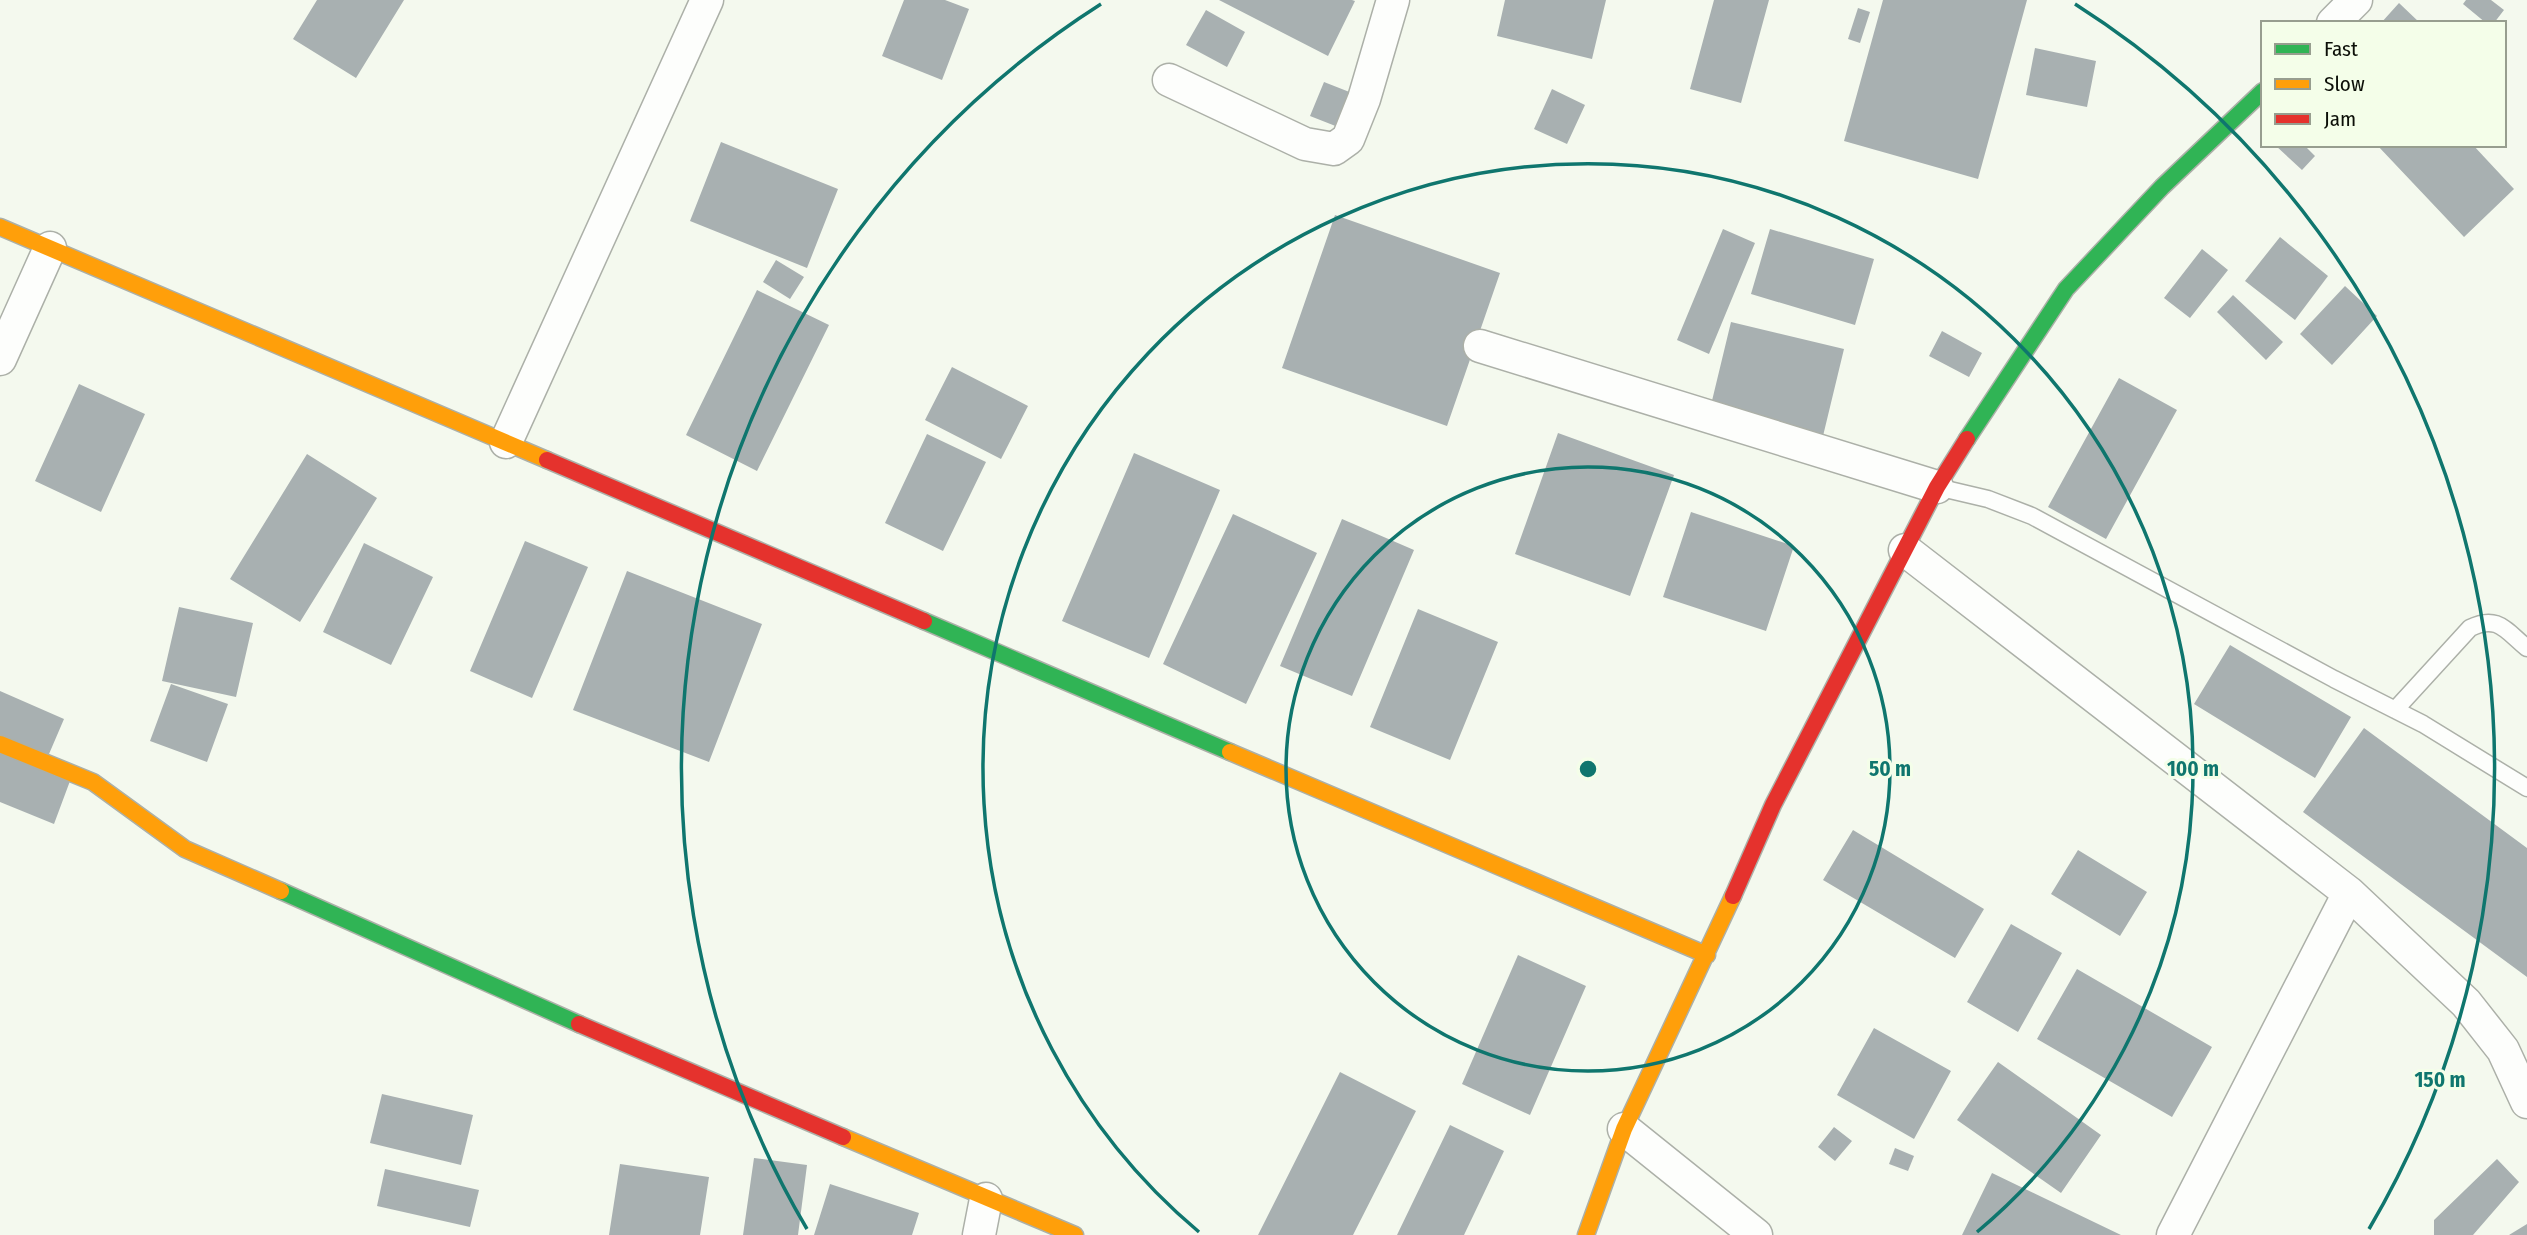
<svg xmlns="http://www.w3.org/2000/svg" width="2527" height="1235" viewBox="0 0 2527 1235" font-family="'Fira Sans Condensed',sans-serif">
<style>
.building{fill:#a8b0b1}
.lines{fill:none;stroke-linecap:round;stroke-linejoin:round}
.lane-casing{stroke:#acb0a8;stroke-width:19}
.street-casing{stroke:#acb0a8;stroke-width:35}
.fast-casing{stroke:#acb0a8;stroke-width:19}
.slow-casing{stroke:#acb0a8;stroke-width:19}
.jam-casing{stroke:#acb0a8;stroke-width:19}
.lane{stroke:#fdfefc;stroke-width:16}
.street{stroke:#fdfefc;stroke-width:32}
.fast{stroke:#30b455;stroke-width:16}
.slow{stroke:#ff9f0a;stroke-width:16}
.jam{stroke:#e5322d;stroke-width:16}
.ring{fill:none;stroke:#0f766e;stroke-width:3.5}
.centre{fill:#0f766e;stroke:#f4fee9;stroke-width:3.5}
.ring-label{font-size:21px;text-anchor:middle;font-weight:bold;fill:#0f766e;stroke:#f4fee9;stroke-width:6;stroke-linejoin:round;paint-order:stroke}
</style>
<rect width="100%" height="100%" fill="#f4f9ee"/>
<path class="building" d="M317,0H404L356,78L293,39Z
M904,0H945L969,9L942,80L882,56Z
M1219,0H1352L1355,1L1328,56Z
M1505,0H1606L1592,59L1497,36Z
M1714,0H1769L1741,103L1690,89Z
M1883,0H2027L1978,179L1844,141Z
M2466,0H2491L2504,10L2494,23H2486L2463,4Z
M2399,3L2420,23H2381Z
M1858,8L1870,12L1860,43L1848,39Z
M1206,10L1245,32L1227,67L1186,45Z
M2035,48L2096,61L2087,107L2026,95Z
M1324,82L1352,93L1338,127L1310,116Z
M1552,89L1585,105L1567,144L1534,129Z
M721,142L838,189L807,268L690,221Z
M2275,145H2304L2315,156L2302,170Z
M2377,145H2473L2514,189L2464,237Z
M1335,215L1500,273L1447,426L1282,368Z
M1723,229L1755,243L1709,354L1677,340Z
M1770,229L1874,259L1855,325L1751,294Z
M2280,237L2328,276L2295,320L2245,281Z
M2202,249L2228,270L2190,318L2164,298Z
M776,260L804,277L790,299L763,282Z
M2345,286L2377,316L2332,365L2300,334Z
M757,290L829,325L757,471L686,435Z
M2233,295L2283,342L2266,360L2217,312Z
M1731,322L1844,349L1823,436L1710,409Z
M1942,331L1982,353L1969,377L1929,356Z
M952,367L1028,406L1001,459L925,420Z
M2119,378L2177,410L2106,539L2048,507Z
M79,384L145,414L101,512L35,481Z
M1558,433L1674,475L1630,596L1515,554Z
M927,434L986,462L943,551L885,523Z
M1134,453L1220,490L1149,658L1062,621Z
M307,454L377,498L300,622L230,579Z
M1691,512L1794,546L1766,631L1663,597Z
M1233,514L1317,553L1246,704L1163,664Z
M1342,519L1414,550L1352,696L1280,666Z
M525,541L588,567L532,698L470,671Z
M364,543L433,577L391,665L323,632Z
M627,571L762,624L709,762L573,710Z
M179,607L253,623L236,697L162,681Z
M1418,609L1498,642L1450,760L1370,727Z
M2230,645L2351,717L2315,778L2194,704Z
M171,684L228,704L207,762L150,741Z
M0,691L64,719L46,761L0,741Z
M2364,728L2527,848V977L2303,812Z
M0,753L70,781L54,824L0,802Z
M1853,830L1984,909L1955,958L1823,880Z
M2078,850L2147,892L2120,936L2051,894Z
M2011,924L2062,953L2018,1032L1967,1002Z
M1518,955L1586,986L1530,1115L1462,1084Z
M2077,969L2212,1047L2172,1117L2037,1039Z
M1874,1028L1951,1071L1914,1139L1837,1095Z
M1998,1062L2101,1135L2061,1193L1957,1120Z
M1340,1072L1416,1111L1353,1235H1258Z
M382,1094L473,1115L461,1165L370,1143Z
M1450,1125L1504,1151L1464,1235H1397Z
M1834,1127L1852,1141L1835,1161L1818,1147Z
M1895,1148L1914,1156L1908,1171L1889,1164Z
M754,1158L807,1165L798,1235H743Z
M2497,1159L2519,1182L2473,1235H2434V1220Z
M620,1164L709,1177L700,1235H609Z
M385,1169L479,1190L470,1227L377,1206Z
M1992,1173L2121,1235H1962Z
M830,1184L919,1213L912,1235H814Z
M2527,1224V1235H2509Z"/>
<g class="lines">
<defs>
<path id="lane" d="M1937,487L1988,499L2032,516L2334,679L2423,724L2527,788
M2395,710L2470,628C2498,614 2506,631 2527,648"/>
<path id="street" d="M2333,23L2356,0
M1169,80L1305,144L1334,149L1348,139L1364,99L1393,0
M1480,346L1937,487
M0,359L50,248
M506,442L707,0
M1905,550L2349,893L2466,1003L2503,1050L2527,1102
M1624,1129L1756,1235
M979,1235L986,1199
M2173,1235L2349,893"/>
<path id="fast" d="M1967,439L2066,289L2162,187L2263,91
M924,621L1230,752
M281,891L579,1024"/>
<path id="slow" d="M0,227L547,460
M0,744L93,782L185,849L281,891
M1230,752L1707,955
M843,1137L1075,1235
M1586,1235L1624,1129L1733,896"/>
<path id="jam" d="M547,460L924,621
M1733,896L1773,805L1937,487L1967,439
M579,1024L843,1137"/>
</defs>
<use href="#lane" class="lane-casing"/>
<use href="#street" class="street-casing"/>
<use href="#fast" class="fast-casing"/>
<use href="#slow" class="slow-casing"/>
<use href="#jam" class="jam-casing"/>
<use href="#lane" class="lane"/>
<use href="#street" class="street"/>
<use href="#fast" class="fast"/>
<use href="#slow" class="slow"/>
<use href="#jam" class="jam"/>
</g>
<g class="ring">
<circle cx="1588" cy="769" r="302"/>
<path d="M1199 1232A605 605 0 1 1 1977 1232"/>
<path d="M807 1229A907 907 0 0 1 1101 4M2075 4A907 907 0 0 1 2369 1229"/>
</g>
<circle cx="1588" cy="769" r="10" class="centre"/>
<g class="ring-label">
<text x="1890" y="776">50 m</text>
<text x="2193" y="776">100 m</text>
<text x="2440" y="1087">150 m</text>
</g>
<rect x="2261" y="21" width="245" height="126" fill="#f4fee9" stroke="#979e8f" stroke-width="2"/>
<rect x="2275" y="44" width="35" height="10" fill="#30b455" stroke="#979e8f" stroke-width="2"/>
<text x="2324" y="56" font-size="21" fill="#0c0f08">Fast</text>
<rect x="2275" y="79" width="35" height="10" fill="#ff9f0a" stroke="#979e8f" stroke-width="2"/>
<text x="2324" y="91" font-size="21" fill="#0c0f08">Slow</text>
<rect x="2275" y="114" width="35" height="10" fill="#e5322d" stroke="#979e8f" stroke-width="2"/>
<text x="2324" y="126" font-size="21" fill="#0c0f08">Jam</text>
</svg>
